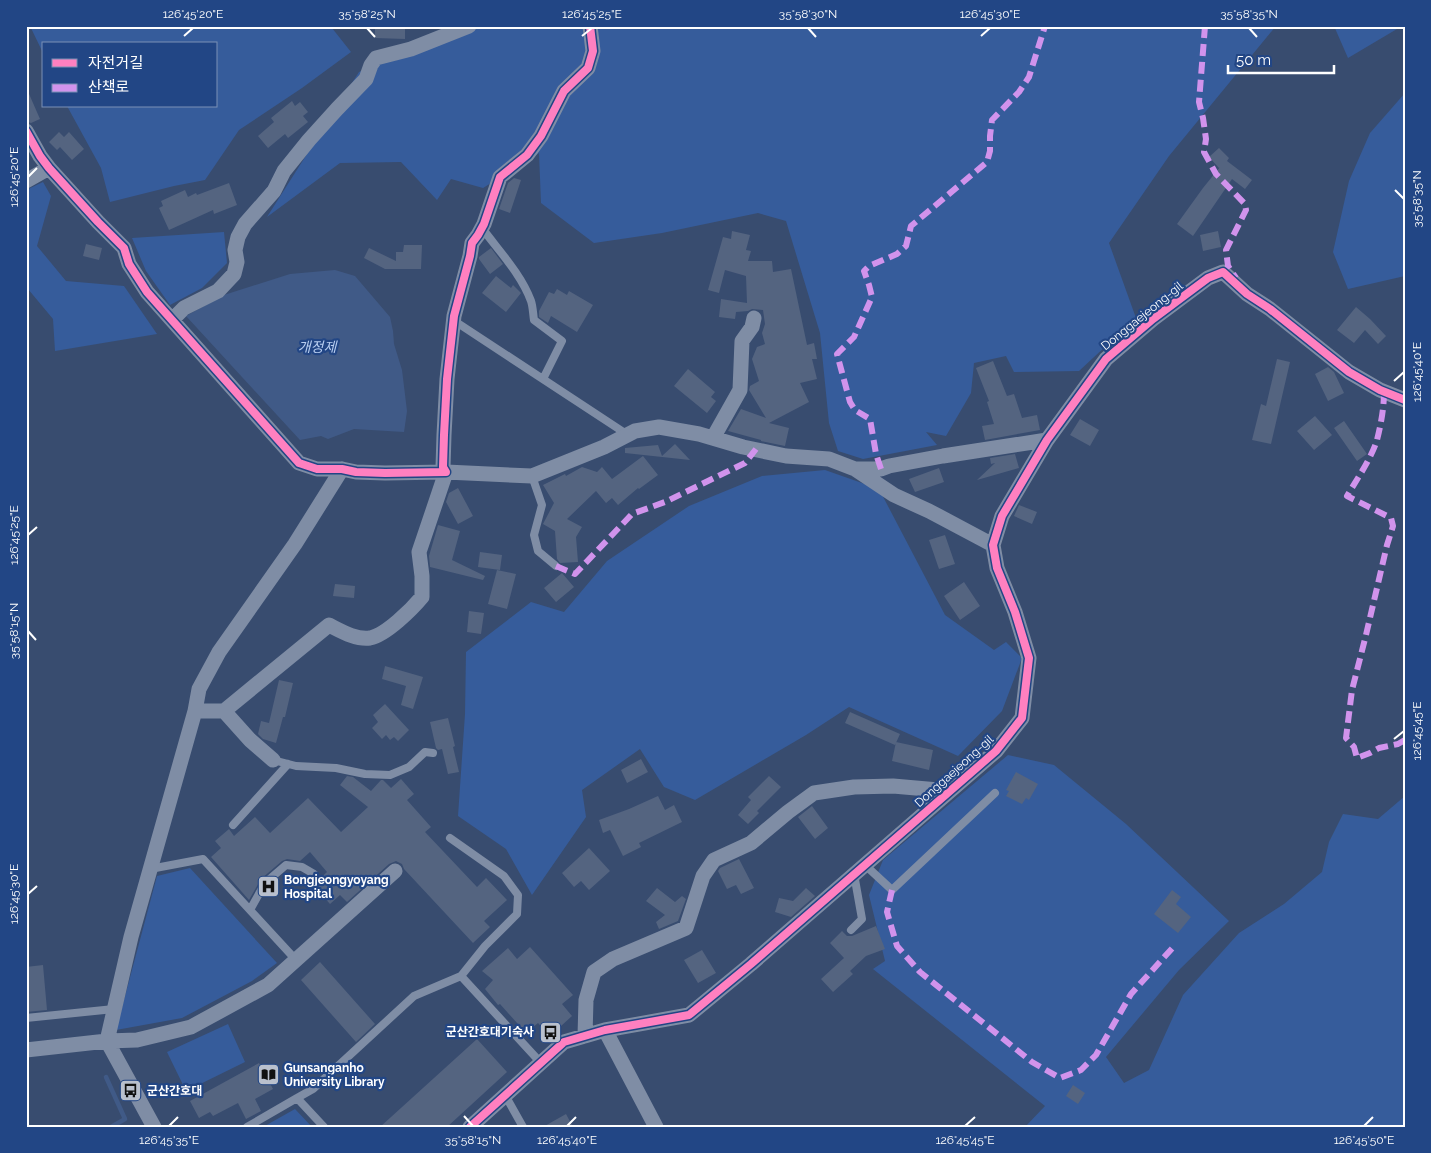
<svg xmlns="http://www.w3.org/2000/svg" width="1431" height="1153" viewBox="0 0 1431 1153" font-family="Raleway,'Noto Sans KR',sans-serif">
<style>
.green{fill:#365c9b}
.water{fill:#405a87}
.lines{fill:none;stroke-linecap:round;stroke-linejoin:round}
.stream{stroke:#405a87;stroke-width:4.5}
.building{fill:#546480}
.service{stroke:#7f8da5;stroke-width:8}
.minor{stroke:#7f8da5;stroke-width:15}
.quiet{stroke:#d193ec;stroke-width:6;stroke-dasharray:12 6;stroke-linecap:butt}
.cycleway-casing{stroke:#224685;stroke-width:11}
.cycleway{stroke:#ff80c0;stroke-width:8}
.ticks{fill:none;stroke:#fff;stroke-width:2}
.labels{text-anchor:middle;dominant-baseline:central;stroke-width:4.5;stroke-linejoin:round;paint-order:stroke}
.street-label{font-size:12px;fill:#fff;stroke:#224685}
.poi-label{font-size:12px;font-weight:bold;fill:#fff;stroke:#224685;text-anchor:start}
.water-label{font-size:14px;font-style:italic;fill:#b7cdf0;stroke:#224685}
.neatline{fill:none;stroke:#fff;stroke-width:2}
.ticks-label{font-size:12px;text-anchor:middle;fill:#fff}
</style>
<rect width="100%" height="100%" fill="#384c6f"/>
<path class="green" d="M30,26H334L332,28L351,52L302,88L239,130L205,180L174,186L110,202L101,168L67,106H216V44H44V55Z
M461,26H1276L1169,156L1109,243L1136,318L1079,371L1014,372L1006,356L974,363L971,393L946,436L926,432L937,445L863,459L838,451L829,423L820,333L786,221L758,213L662,233L594,243L541,203L539,153L483,188L451,179L437,200L401,162L340,163L267,217L359,72Z
M1334,26H1402L1348,58Z
M1405,93V276L1348,289L1333,252L1349,181L1370,133Z
M43,182L51,196L37,246L66,281L124,286L157,334L55,351L53,319L28,289L26,288V190Z
M224,232L227,263L202,288L170,305L146,271L132,238Z
M825,470L879,489L945,615L994,650L1006,642L1022,658L1002,711L958,756L849,707L806,735L695,800L664,787L640,749L582,790L586,817L532,895L506,849L458,816L465,714L466,652L531,602L564,612L607,561L689,506L762,476Z
M1008,755L1054,765L1126,824L1229,921L1179,970L1106,1057L1124,1083L1149,1070L1183,995L1239,933L1284,904L1322,872L1329,842L1343,814L1378,819L1405,796V1127H1025L1045,1106L873,969L885,961L869,895L883,860Z
M190,868L277,963L252,981L182,1018L116,1030L157,876Z
M228,1024L245,1062L186,1091L167,1052Z
M295,1109L312,1127H263Z"/>
<path class="water" d="M335,270L355,276L390,317L393,331L394,344L402,370L407,411L404,432L354,429L328,439L321,436L300,440L186,316L224,295L290,274Z"/>
<g class="lines">
<path class="stream" d="M106,1077L125,1119L111,1127"/>
</g>
<path class="building" d="M375,26H405V39L375,38Z
M26,87L40,119L31,123L28,122L26,117Z
M292,101L295,106L300,102L308,112L303,116L308,122L288,138L285,134L268,148L258,136L274,122L271,118Z
M59,132L64,137L69,132L84,149L72,160L60,147L57,150L49,142Z
M1219,148L1229,158L1227,161L1252,180L1245,189L1232,179L1193,236L1177,224L1203,188L1220,167L1219,168L1209,157Z
M514,178L521,180L510,213L499,209L508,183Z
M229,183L237,205L214,214L213,210L169,230L159,208L163,206L161,201L185,190L188,197L196,193L197,195Z
M732,231L750,235L746,250L751,251L748,261H772L773,272L791,269L807,345L814,343L817,359H812L817,379L800,383L809,402L769,423L789,428L785,446L761,441V440L728,431L741,409L766,418L749,390L750,386L759,381L752,359L757,347L765,344L762,333L765,324L763,310L752,309L748,311L736,312L735,319L719,317L721,299L747,303L746,276L725,270L719,293L708,290L723,237L731,239Z
M1218,231L1221,247L1203,251L1200,235Z
M86,244L102,248L99,260L83,256Z
M404,245H422L421,269H385L364,258L369,248L396,261V252H403Z
M491,248L503,264L490,274L479,259V257Z
M496,276L511,288L513,285L521,293L506,312L482,293Z
M557,289L567,295L569,291L593,305L577,332L551,316L548,323L539,317V311L549,292L554,294Z
M1356,307L1370,319L1386,336L1378,344L1365,330L1354,343L1337,330Z
M1277,359L1290,362L1271,444L1252,440L1261,404L1266,406Z
M993,361L1007,396L1014,394L1022,418L1037,415L1040,430L985,440L982,426L994,424L987,402L989,401L976,368Z
M1328,367L1334,372L1344,393L1328,401L1315,374Z
M688,369L715,392L711,397L716,401L707,413L674,386Z
M1315,416L1332,435L1314,450L1297,431Z
M1080,419L1099,430L1090,446L1070,435Z
M1344,421L1367,454L1357,461L1334,428Z
M675,444L690,460L625,453V448L658,445L662,456Z
M1015,454L1019,468L977,480L995,463L991,464L990,458Z
M643,456L658,475L639,489L638,488L618,505L612,498L606,503L596,491L567,519L582,527L576,537L578,562L560,563L557,559L555,531L543,524L554,503L543,485L565,474L566,476L582,467L597,472L602,467L612,479Z
M939,468L944,482L915,492L909,479Z
M458,488L473,516L458,524L446,502L449,493Z
M1019,505L1037,512L1032,524L1014,516Z
M438,525L460,531L452,560L485,576L483,580L430,567L429,556Z
M945,535L955,564L939,569L929,540Z
M480,552L502,555L500,570L478,567Z
M497,570L516,574L507,609L488,604Z
M562,573L574,587L556,602L544,588Z
M964,582L980,606L960,620L944,596Z
M335,584L355,586L354,598L333,596Z
M469,611L484,613L481,634L467,632Z
M385,666L423,677L413,709L401,705L406,686L382,679Z
M279,680L293,683L285,717H283L276,743L263,739L258,734L261,721L269,723Z
M385,704L409,730L398,741L394,737L390,740L386,735L382,739L372,728L378,722L373,715Z
M850,712L900,734L895,745L845,723Z
M448,718L455,746L453,747L459,772L448,774L442,749L438,750L436,748L430,722Z
M896,742L933,750L929,770L892,761Z
M641,759L648,772L627,783L621,770Z
M1016,772L1038,784L1029,800L1026,798L1022,804L1006,796L1009,791L1006,790Z
M347,776L353,777L371,791L381,780H383L391,788L401,779L414,794L407,800L431,827L425,832L477,887L486,878L507,900L484,921L490,927L473,943L404,869L402,864L396,861L389,864L347,902L340,895L330,904L313,885L327,872L310,852L300,861L287,859L282,861L261,879L249,900L211,857L221,848L215,841L229,829L234,836L255,817L270,833L308,798L341,832L368,807L340,785Z
M769,776L781,787L757,811L759,813L748,824L738,815L751,800L748,797Z
M658,796L665,810L674,805L682,822L639,843L641,847L623,856L610,830L603,833L599,820L629,809Z
M812,806L828,828L815,839L798,817Z
M589,848L610,871L589,890L581,881L574,887L562,873Z
M739,859L754,888L741,894L736,885L727,889L718,871L720,868Z
M657,888L675,902L682,896L686,899L678,921L659,929L656,922L665,915L646,901Z
M806,888L815,896L791,917L775,912L779,898L793,901Z
M1172,890L1181,897L1176,904L1191,917L1178,933L1154,914Z
M876,926L885,949L866,956L850,971L853,974L833,992L821,979L844,958L830,943L842,931L847,936H852Z
M530,947L573,995L562,1004L572,1016L550,1036L538,1023L526,1033L500,1004L498,1005L485,989L493,980L482,971L508,948L517,959Z
M702,950L716,973L698,983L684,960Z
M320,962L375,1024L356,1042L301,980Z
M43,965L47,1010L26,1012V967Z
M477,1039L507,1072L447,1127H380Z
M259,1063L273,1089L255,1099L261,1111L246,1119L238,1103L213,1116L210,1112L199,1118L190,1101Z
M1073,1085L1085,1093L1078,1104L1066,1096Z
M566,1114L573,1127H543Z"/>
<g class="lines">
<path class="service" d="M482,228C499,251 521,274 531,301C533,307 533,314 534,320L562,341L543,379
M453,320L628,435
M532,476L542,505L534,535L538,551L556,566
M273,760L296,766L336,768L365,774L390,775L409,767L425,752L433,753
M233,825L288,764
M450,838L504,876L518,895L517,914L485,946L461,976L541,1063
M865,865L892,890L995,793
M150,869L203,859L296,960
M250,910L265,883L286,865L302,867L314,874
M851,930L862,919L854,874
M26,1018L114,1009
M505,1095L523,1127
M297,1098L313,1089L414,996L461,976
M247,1127L297,1098L324,1127"/>
<path class="minor" d="M26,131L40,156L49,168L98,222L124,248L129,264L147,292L299,463L317,469H342L356,472L385,473L446,472L443,467L444,435L447,379L454,316L470,256L472,243L478,235L484,224L500,177L527,155L541,136L564,91L588,68L593,51L590,26
M26,181L49,168
M172,320L184,308L218,291L234,274L237,262L235,250L238,237L245,224L274,191L284,171L309,140L337,109L366,79L371,65L376,58L411,49L469,26
M713,438L740,390L742,341L752,327L754,318
M855,469L894,495L929,511L993,545
M195,711L199,689L219,652L295,544L342,469
M224,711L329,625C341,631 356,640 370,638C386,635 412,609 422,597V576L419,552L446,472L532,476L604,447L635,431L659,427L699,434L743,447L786,456L829,459L855,469H881L889,466L943,456L1047,440
M273,760L250,740L224,711H195L131,937L107,1041L137,1040L191,1027L268,985L395,871
M605,1030L656,1127
M585,1036L586,1000L594,972L613,959L686,928L703,876L714,860L751,843L788,812L814,793L854,787L893,786L950,791
M26,1050L107,1041L154,1127
M470,1127L564,1042L605,1030L689,1015L751,964L996,751L1022,718L1029,658L1015,612L997,568L993,545L1002,516L1047,440L1106,359L1153,319L1208,278L1223,272L1247,294L1270,309L1349,372L1380,390L1405,400"/>
<path class="quiet" d="M1205,26L1199,102L1203,118L1206,139L1204,152L1216,174L1245,204L1246,210L1226,250L1228,266L1236,278
M1384,392C1384,408 1381,424 1377,440C1371,459 1357,479 1347,496L1391,518L1393,526L1387,545L1366,635L1352,690L1346,738L1354,747L1357,758L1370,753L1379,748L1398,744L1405,740
M881,469L876,454L870,419L855,410L850,402L837,354L854,337L872,297L869,285L864,271L869,266L897,254L906,246L911,226L987,162L990,151V136L992,120L1019,92L1029,77L1045,26
M556,566L575,574L632,514L665,502L745,463L756,449
M892,890L887,912L897,946L920,972L1032,1062L1060,1078L1081,1070L1096,1055L1131,994L1176,944"/>
<defs>
<path id="cycleway" d="M26,131L40,156L49,168L98,222L124,248L129,264L147,292L299,463L317,469H342L356,472L385,473L446,472L443,467L444,435L447,379L454,316L470,256L472,243L478,235L484,224L500,177L527,155L541,136L564,91L588,68L593,51L590,26
M470,1127L564,1042L605,1030L689,1015L751,964L996,751L1022,718L1029,658L1015,612L997,568L993,545L1002,516L1047,440L1106,359L1153,319L1208,278L1223,272L1247,294L1270,309L1349,372L1380,390L1405,400"/>
</defs>
<use href="#cycleway" class="cycleway-casing"/>
<use href="#cycleway" class="cycleway"/>
</g>
<path class="ticks" d="M367,28L375,37M808,28L816,37M1249,28L1257,37M184,36L193,28M582,36L592,28M981,36L990,28M28,177L37,168M1395,190L1404,199M1394,381L1404,372M28,535L37,527M28,631L36,640M1394,739L1404,731M28,894L37,886M464,1116L473,1126M169,1126L178,1117M567,1126L576,1117M965,1126L975,1117M1364,1126L1373,1117"/>
<defs>
<symbol id="hospital-square" viewBox="-11 -11 22 22"><rect x="-9" y="-9" width="18" height="18" rx="4" fill="#b9c0cd" stroke="#224685"/><path d="M-5-5h3v3.5h4V-5h3V5h-3V1.5h-4V5h-3Z" fill="#111"/></symbol>
<symbol id="bus-square" viewBox="-11 -11 22 22"><rect x="-9" y="-9" width="18" height="18" rx="4" fill="#b9c0cd" stroke="#224685"/><path d="M-5-6H5V4H4V6H2V4H-2V6H-4V4H-5ZM-3.5-4V0h7V-4ZM-3.5 1.2v1.5H-2V1.2ZM2 1.2v1.5H3.5V1.2Z" fill="#111"/></symbol>
<symbol id="library-square" viewBox="-11 -11 22 22"><rect x="-9" y="-9" width="18" height="18" rx="4" fill="#b9c0cd" stroke="#224685"/><path d="M-6-4Q-3-5.5-.7-3.5V5Q-3 3-6 4ZM6-4Q3-5.5 .7-3.5V5Q3 3 6 4Z" fill="#111"/></symbol>
</defs>
<g fill-rule="evenodd">
<use href="#hospital-square" x="256" y="874" width="25" height="25"/>
<use href="#bus-square" x="538" y="1020" width="25" height="25"/>
<use href="#library-square" x="256" y="1062" width="25" height="25"/>
<use href="#bus-square" x="118" y="1078" width="25" height="25"/>
</g>
<g class="labels">
<g class="street-label">
<text transform="translate(1142 316) rotate(-39)">Donggaejeong-gil</text>
<text transform="translate(954 771) rotate(-42)">Donggaejeong-gil</text>
</g>
<g class="poi-label">
<text x="284" y="880">Bongjeongyoyang<tspan x="284" dy="14">Hospital</tspan></text>
<text x="534" y="1032" text-anchor="end">군산간호대기숙사</text>
<text x="284" y="1068">Gunsanganho<tspan x="284" dy="14">University Library</tspan></text>
<text x="147" y="1091">군산간호대</text>
</g>
<g class="water-label">
<text x="317" y="347">개정제</text>
</g>
</g>
<rect width="1431" height="1153" fill="none" stroke="#224685" stroke-width="55"/>
<rect x="42" y="42" width="175" height="65" fill="#224685" stroke="#7a90b6"/>
<rect x="52" y="59" width="25" height="8" fill="#ff80c0" stroke="#7a90b6"/>
<text x="88" y="68" font-size="15" fill="#ffffff">자전거길</text>
<rect x="52" y="84" width="25" height="8" fill="#d193ec" stroke="#7a90b6"/>
<text x="88" y="92" font-size="15" fill="#ffffff">산책로</text>
<path d="M1228 65v8h106v-8" fill="none" stroke="#ffffff" stroke-width="2.5"/>
<text x="1236" y="65" font-size="15" fill="#ffffff" stroke="#224685" stroke-width="4" paint-order="stroke">50 m</text>
<rect x="28" y="28" width="1376" height="1098" class="neatline"/>
<g class="ticks-label">
<text x="193" y="18">126°45'20"E</text>
<text x="367" y="18">35°58'25"N</text>
<text x="592" y="18">126°45'25"E</text>
<text x="808" y="18">35°58'30"N</text>
<text x="990" y="18">126°45'30"E</text>
<text x="1249" y="18">35°58'35"N</text>
<text transform="translate(14 177) rotate(-90)" y="4">126°45'20"E</text>
<text transform="translate(1417 199) rotate(-90)" y="4">35°58'35"N</text>
<text transform="translate(1417 372) rotate(-90)" y="4">126°45'40"E</text>
<text transform="translate(14 535) rotate(-90)" y="4">126°45'25"E</text>
<text transform="translate(14 631) rotate(-90)" y="4">35°58'15"N</text>
<text transform="translate(1417 731) rotate(-90)" y="4">126°45'45"E</text>
<text transform="translate(14 894) rotate(-90)" y="4">126°45'30"E</text>
<text x="169" y="1144">126°45'35"E</text>
<text x="473" y="1144">35°58'15"N</text>
<text x="567" y="1144">126°45'40"E</text>
<text x="965" y="1144">126°45'45"E</text>
<text x="1364" y="1144">126°45'50"E</text>
</g>
</svg>
